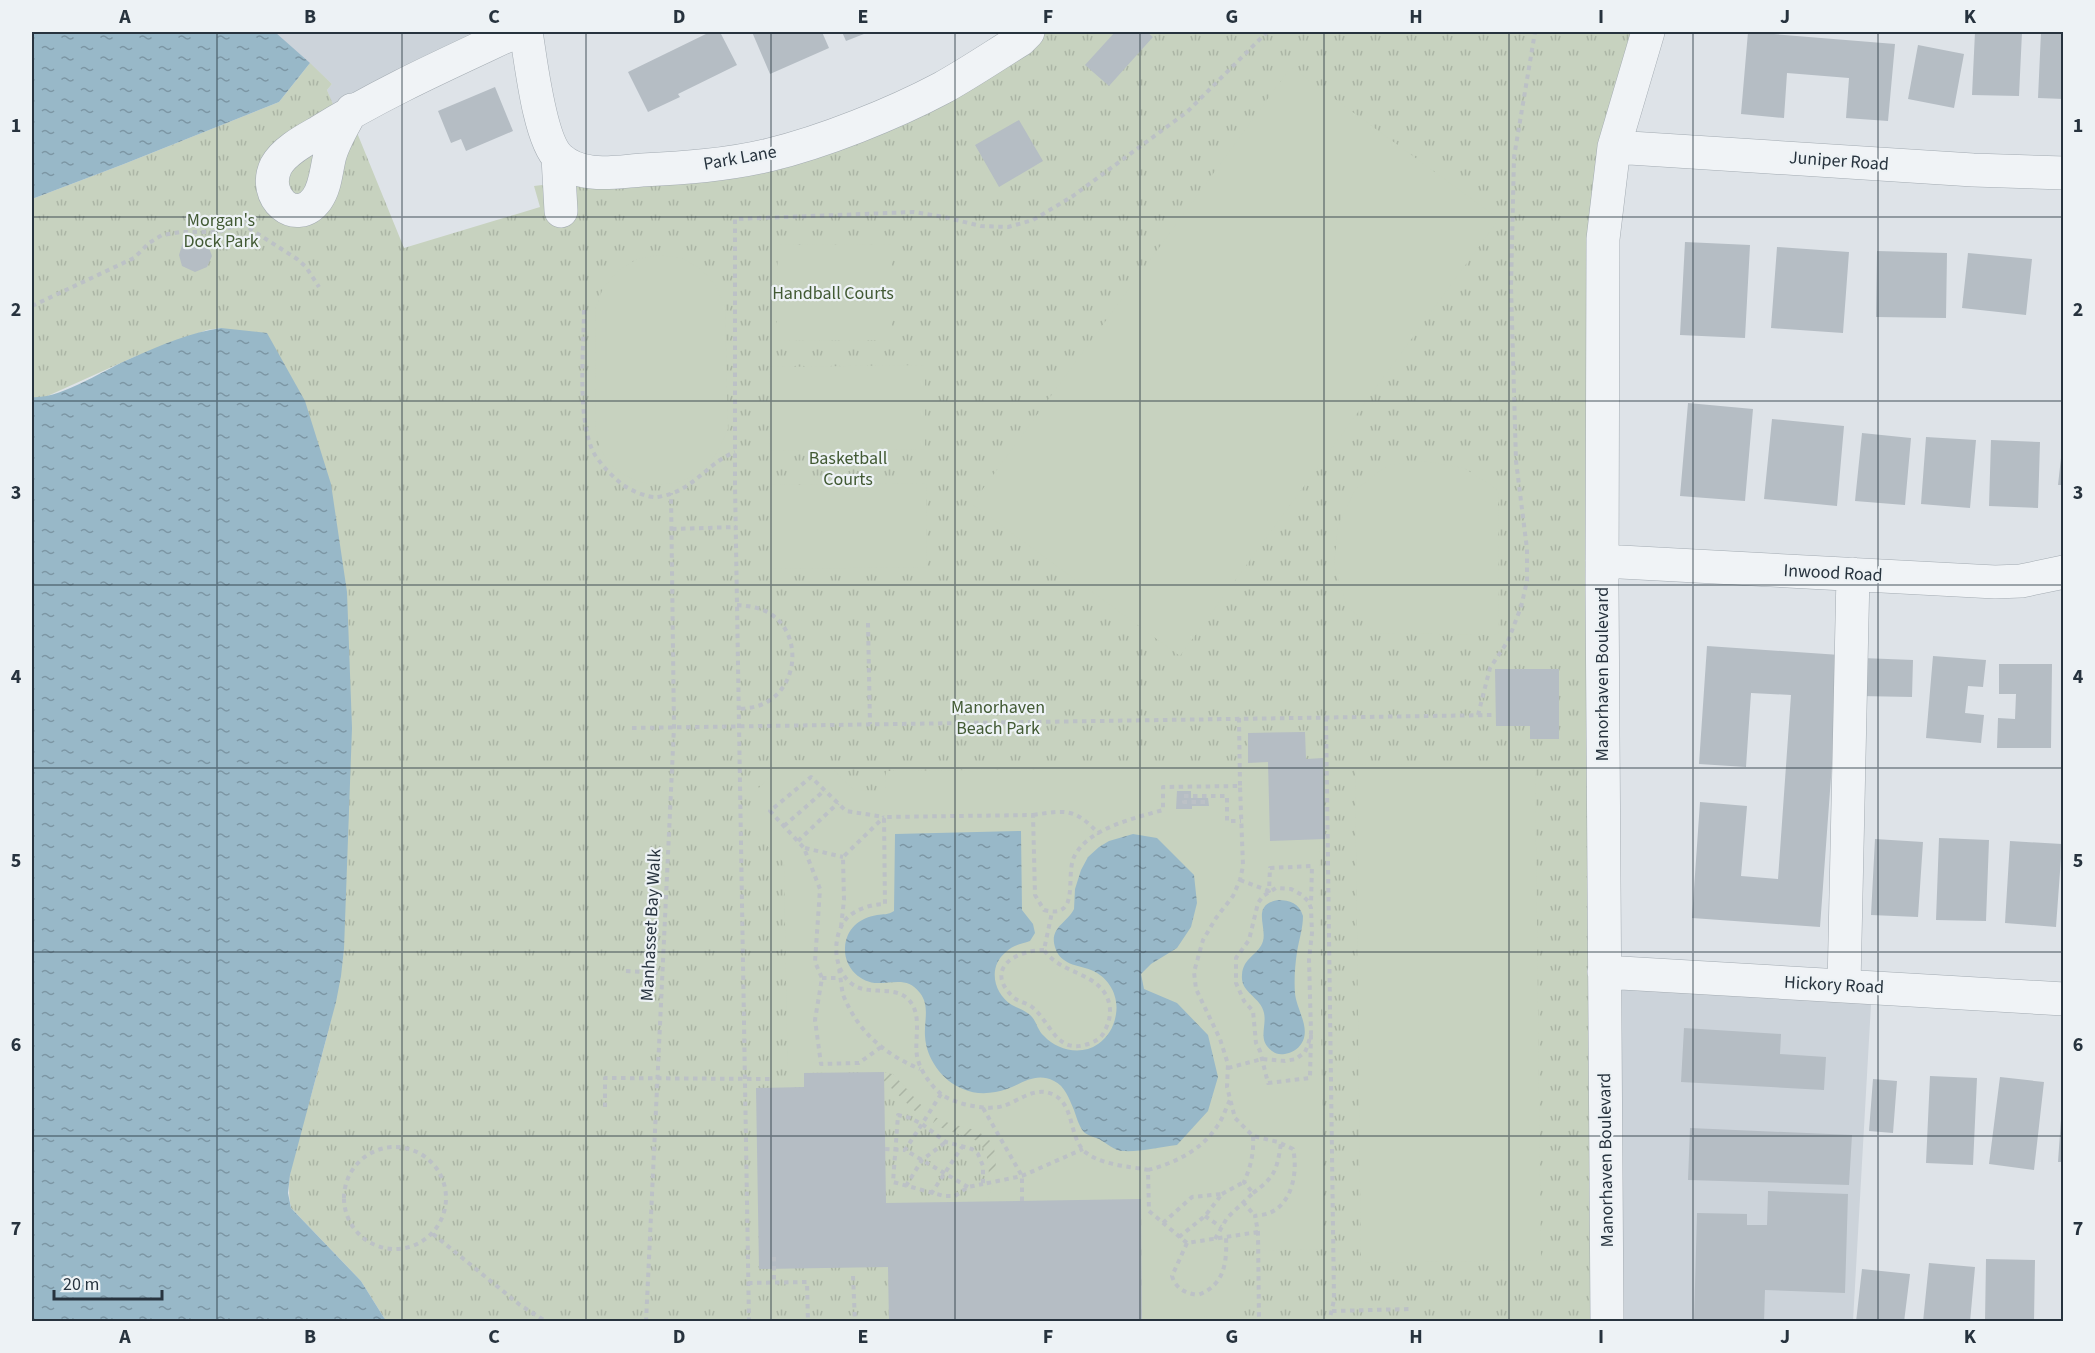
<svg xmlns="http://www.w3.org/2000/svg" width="2095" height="1353" viewBox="0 0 2095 1353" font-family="'Source Sans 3',sans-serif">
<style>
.built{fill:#ccd3da}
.park{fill:url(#park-tufts)}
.garden{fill:url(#garden-furrows)}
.pitch{fill:#c7d2bf}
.water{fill:url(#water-ripples)}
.building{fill:#b5bdc4}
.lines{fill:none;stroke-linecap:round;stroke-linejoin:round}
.minor-casing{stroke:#a3abb2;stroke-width:34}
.path{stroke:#bcc1c6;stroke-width:4;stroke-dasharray:4.5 4.5;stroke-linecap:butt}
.minor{stroke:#f0f3f6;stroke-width:33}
.grid{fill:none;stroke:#27333e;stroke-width:1.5;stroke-opacity:0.55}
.labels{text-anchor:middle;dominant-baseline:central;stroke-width:4.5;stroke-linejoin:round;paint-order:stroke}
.street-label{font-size:18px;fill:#27333e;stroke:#edf2f5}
.park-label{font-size:18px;fill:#425a34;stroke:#edf2f5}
.neatline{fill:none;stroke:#27333e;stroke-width:2}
.grid-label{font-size:20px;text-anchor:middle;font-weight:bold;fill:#27333e}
</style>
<defs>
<pattern id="park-tufts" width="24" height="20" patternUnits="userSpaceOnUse" patternTransform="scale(1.5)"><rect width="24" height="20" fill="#c7d2bf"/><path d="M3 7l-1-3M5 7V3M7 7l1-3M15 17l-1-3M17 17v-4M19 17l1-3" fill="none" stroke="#abb5a5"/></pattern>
<pattern id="garden-furrows" width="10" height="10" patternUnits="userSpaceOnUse" patternTransform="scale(1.5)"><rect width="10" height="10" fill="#c7d2bf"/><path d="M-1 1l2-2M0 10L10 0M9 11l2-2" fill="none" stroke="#abb5a5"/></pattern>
<pattern id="water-ripples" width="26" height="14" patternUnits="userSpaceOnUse" patternTransform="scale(1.5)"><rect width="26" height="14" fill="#98b8c8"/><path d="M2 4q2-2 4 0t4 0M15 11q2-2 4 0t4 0" fill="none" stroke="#7c96a4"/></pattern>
</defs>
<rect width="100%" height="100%" fill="#dee3e8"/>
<path class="built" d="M275,32H521L335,110L327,90L332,84Z
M1605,972L1872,987L1853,1321H1608Z"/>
<path class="park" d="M1028,32H1648L1614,147L1608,1321H386L361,1281L291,1208C283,1172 302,1127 312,1092C325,1044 338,998 344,949L221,328L207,330L134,357L32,403V199L124,164L279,102L310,63L332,84L327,90L335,109L349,113L404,248L540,207L534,186L728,162L769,155Z"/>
<path class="garden" d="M884,1072L893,1074L926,1109L921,1117L884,1081Z
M936,1117C957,1125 995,1129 997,1157C997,1163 996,1170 995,1177L989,1175C988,1128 965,1143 933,1123Z"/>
<path class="pitch" d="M1291,67L1499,219L1180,656L972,504Z
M892,244V286L777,287L778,245Z
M659,255L681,258L701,269L716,286L725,307L728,429C722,442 717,455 707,465C677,496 621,489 601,450C599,445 598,438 596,432L595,310L603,288L618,271L637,259Z
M892,299V340L777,341V300Z
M925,365V449L770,451L769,367Z
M1424,461L1464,468L1498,490L1499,635L1375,633L1347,606L1334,566L1338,526L1355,490L1388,465Z
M926,483L927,567L772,569L771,485Z
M785,760L824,761L854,790L885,791L886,771L1248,767V763L1268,762L1292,840H1319L1324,1249L1241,1251V1316L1142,1317L1141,1199L987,1202C995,1178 1007,1141 974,1130C962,1126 947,1124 935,1117C919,1106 907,1087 893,1074L884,1072L805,1073L804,1087L788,1088L784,863L755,833V792Z
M1535,763L1541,1260L1361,1263L1355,765Z"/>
<path class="water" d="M32,32H275L310,63L279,102L124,164L32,199Z
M221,328L267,333L305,401L331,484L347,592L352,728L344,949L341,976L336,1002L290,1175L288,1193L291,1208L361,1281L386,1321H32V397C59,400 107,368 134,357C161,345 192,332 221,328Z
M1021,831L1022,910L1033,924L1035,933L1030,941C1021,944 1013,945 1006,952C987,967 994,994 1012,1005C1019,1009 1027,1011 1032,1017C1037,1023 1038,1031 1044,1036C1057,1050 1081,1056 1098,1044C1108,1037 1114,1027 1116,1014C1119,996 1109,977 1091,970C1078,965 1060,965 1055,947C1049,928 1067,923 1074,909L1075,889L1081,870L1088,857L1099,847L1109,841L1133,834L1157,838L1194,875L1197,903L1191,927L1177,948L1151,964L1141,974L1144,989L1177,1003L1208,1035L1218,1077L1208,1111L1177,1145C1160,1147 1140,1152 1123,1151C1115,1151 1106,1143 1099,1139C1094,1137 1086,1135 1083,1131C1079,1126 1076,1116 1074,1110C1069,1099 1065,1086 1054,1081C1036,1072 1023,1083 1007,1089C993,1094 976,1095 963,1089C942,1081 926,1058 925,1036C924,1021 930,1006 920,993C908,977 895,983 878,983C860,983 844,967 845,948C846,929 859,918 877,915C883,914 888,915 894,911L895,834Z
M1278,900C1290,900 1299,903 1303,916C1303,928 1299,940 1297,952C1295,965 1294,980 1295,993C1296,1007 1308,1024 1304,1038C1302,1045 1296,1051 1289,1053C1282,1055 1277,1055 1272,1051C1257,1040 1267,1027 1264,1013C1261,997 1240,993 1242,975C1243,957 1259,955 1263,941C1267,926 1251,905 1278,900Z"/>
<path class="building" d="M710,32H720L737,65L678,94L680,97L648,112L628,72Z
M752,32H822L829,48L770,74Z
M842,32H869L846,41Z
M1115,32H1147L1153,37L1109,86L1085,65Z
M1748,32L1895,44L1888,121L1846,118L1849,78L1787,73L1784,118L1741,114Z
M1975,32H2022L2019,96L1972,95Z
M2041,32H2064V99L2038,98Z
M1918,45L1964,54L1954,108L1908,99Z
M495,87L513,131L466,151L461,139L451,143L438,111Z
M1019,120L1043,161L999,187L975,145Z
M196,239L208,245L212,256L207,267L195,272L182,266L179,255L183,242Z
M1685,242L1750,245L1745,338L1680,335Z
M1777,247L1849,252L1843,333L1771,328Z
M1877,251L1947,253L1946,318L1876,317Z
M1968,253L2032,259L2026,315L1962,308Z
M1688,403L1753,409L1745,501L1680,496Z
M1772,419L1844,426L1837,506L1764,499Z
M1862,433L1911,438L1905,505L1855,501Z
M1926,437L1976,440L1970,508L1921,504Z
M1991,440L2040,442L2038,508L1989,506Z
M2062,449H2064V485H2058Z
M1707,646L1840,655L1820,927L1692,918L1700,802L1747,806L1741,876L1778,879L1791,695L1751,693L1746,767L1699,764Z
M1933,656L1986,660L1983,687L1968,686L1965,713L1984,715L1981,743L1926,738Z
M1862,658L1913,660L1912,697L1860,696Z
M1999,664H2052L2051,748H1997L1998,718L2015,719L2016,694H1999Z
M1495,669H1559V739H1530V726H1496Z
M1305,732L1306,759L1323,758L1325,839L1270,841L1268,762L1248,763V733Z
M1177,791H1191V798H1208L1209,806H1192V809H1176Z
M1939,838L1989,840L1986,921L1936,920Z
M1875,839L1923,842L1918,917L1871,915Z
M2010,841L2062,844L2056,927L2005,923Z
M1684,1028L1781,1034L1780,1054L1826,1057L1824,1090L1681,1082Z
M884,1072L886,1203L1141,1199L1142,1322H889L888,1267L759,1269L756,1088L804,1087V1073Z
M1930,1076L1977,1078L1973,1165L1926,1163Z
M2000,1077L2044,1082L2034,1170L1989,1164Z
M1873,1079L1897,1081L1893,1133L1869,1131Z
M2062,1105H2064V1162H2058Z
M1690,1128L1852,1135L1849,1185L1688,1180Z
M1768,1191L1848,1194L1845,1293L1765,1290L1764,1322H1694L1697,1213L1747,1214V1225H1767Z
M1986,1259L2035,1260L2034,1322H1985Z
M1929,1263L1975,1267L1970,1322H1923Z
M1862,1269L1910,1274L1904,1322H1856Z"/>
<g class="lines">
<defs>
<path id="minor" d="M526,32C531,61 539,139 559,158C582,179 614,172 642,170C684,168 727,165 769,155C823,142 893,114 942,88C969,73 994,56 1020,40L1028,32
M352,110C344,124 335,139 330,155C326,170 326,186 317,199C296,228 261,197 276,166C284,151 305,140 319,132C381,93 449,63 515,32
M1614,147L1973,170L2064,173
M558,157L561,211
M1602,561L1995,582L2021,581L2064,572
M1604,972L2064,999
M1844,986L1853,574
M1607,1322L1602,586L1603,239L1614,147L1648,32"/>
</defs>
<use href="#minor" class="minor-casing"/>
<path class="path" d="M248,218L241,223L297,259L306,267L319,287
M32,306L134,258L149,243L162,235L181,232H219L241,223
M584,310C584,348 576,423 595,455C603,467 612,476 623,485C630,490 648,498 657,497C694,492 705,464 735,452
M672,529L736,527
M737,605C748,606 759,607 769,613C800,631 800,680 770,700C760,707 750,708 739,709
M868,623L870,724
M1478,715L1490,668L1508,641L1521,607L1527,581V549L1516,461L1511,287L1514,157L1535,32
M1326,717L1334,1300L1329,1322
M1239,718L1240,786
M632,728L1495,715
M1205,802H1184V796H1227V821H1241
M1033,815C1066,810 1075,808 1099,834
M784,826L825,790
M798,841L838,803
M805,848L843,857
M1240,880L1269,891L1270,868L1312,866L1311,904
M841,927L844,900L843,857L884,817
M1044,950C1017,950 984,968 1012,996C1017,1002 1026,1002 1032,1007C1051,1022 1056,1055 1088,1044C1095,1042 1103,1037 1105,1030C1111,1019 1112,1007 1106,995C1092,971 1061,974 1044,950L1052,912
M839,969C841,978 841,989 844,997C859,1033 886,1055 920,1069
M626,971L662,973
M822,978H840
M881,1047L859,1063L821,1064L815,1020L822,978L815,962L820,889L804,848L770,811L811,777L846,811L884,817
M1228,1068L1262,1059L1285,1061L1296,1059L1305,1052L1308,1045L1311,1033L1309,959L1312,933L1311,908L1308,901L1302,895L1291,889L1276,888L1263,896L1258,903L1249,940L1236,958V983L1244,1001L1253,1011L1256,1043L1260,1051L1268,1083L1310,1078L1311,1033
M941,1094L922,1124L946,1142L972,1149L978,1154L983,1166V1184L1022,1176L1083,1149
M605,1107V1078L772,1079
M983,1108L1022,1176V1201
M344 1198a51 51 0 1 1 102 0a51 51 0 1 1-102 0Z
M885,1149L905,1150
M1148,1170C1175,1163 1202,1150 1218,1125C1223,1118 1226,1108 1230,1100
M906,1186L922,1160L946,1142
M968,1187L905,1150L922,1124L910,1118L898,1115L893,1182L944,1196H955L968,1187L983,1184
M1253,1193C1275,1177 1277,1170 1281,1143
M931,1194L962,1147
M1222,1194L1244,1182
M1243,1202L1255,1216
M1205,1216L1221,1227
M1163,1223L1192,1197L1222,1194L1205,1216L1179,1237
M1258,1232L1187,1243L1149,1211L1148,1170C1128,1166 1098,1165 1083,1150C1069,1134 1074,1105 1054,1095C1036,1085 1019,1101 1003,1106C987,1111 954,1104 941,1094C931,1086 919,1069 917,1056C914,1038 923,1014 908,999C894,985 868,996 852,984C833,970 831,936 847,918C856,909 872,904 885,904L884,817L1033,815L1035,895L1044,910C1081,920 1065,877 1074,857C1088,828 1135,818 1163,810V787L1240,786L1243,866L1240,880L1233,896L1216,918L1203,940L1194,972L1196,989L1220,1039L1228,1064L1227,1087L1235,1118L1253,1136L1278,1142L1293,1149C1298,1170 1293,1204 1269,1213C1265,1215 1259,1215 1255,1216L1258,1232L1259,1322
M433,1234L520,1305L547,1322
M1215,1239L1227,1218L1253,1193L1244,1182C1251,1166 1254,1153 1253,1136
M1187,1243L1172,1276C1176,1289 1185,1293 1198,1295C1225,1285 1227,1262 1226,1237
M774,1257V1282
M853,1276L855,1322
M748,1283L807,1282L808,1322
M1332,1311L1410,1309
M646,1322L674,727L671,493
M749,1322L735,485V219L914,212L944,217L981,226L1008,227L1033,220L1073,196L1187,112L1267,32"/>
<use href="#minor" class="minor"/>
</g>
<path class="grid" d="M217,32V1322M402,32V1322M586,32V1322M771,32V1322M955,32V1322M1140,32V1322M1324,32V1322M1509,32V1322M1693,32V1322M1878,32V1322M32,217H2064M32,401H2064M32,585H2064M32,768H2064M32,952H2064M32,1136H2064"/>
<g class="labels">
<g class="street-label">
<text transform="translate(740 158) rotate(-10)">Park Lane</text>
<text transform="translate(1839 161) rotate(4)">Juniper Road</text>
<text transform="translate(1833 573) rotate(3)">Inwood Road</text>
<text transform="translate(1602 674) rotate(-90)">Manorhaven Boulevard</text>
<text transform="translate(651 925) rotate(-87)">Manhasset Bay Walk</text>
<text transform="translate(1834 985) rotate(3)">Hickory Road</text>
<text transform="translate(1606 1160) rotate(-91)">Manorhaven Boulevard</text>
</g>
<g class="park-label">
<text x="221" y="220">Morgan's<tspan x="221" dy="21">Dock Park</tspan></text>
<text x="833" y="293">Handball Courts</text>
<text x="848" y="458">Basketball<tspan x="848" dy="21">Courts</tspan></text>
<text x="998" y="707">Manorhaven<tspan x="998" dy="21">Beach Park</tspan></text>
</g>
</g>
<rect width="2095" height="1353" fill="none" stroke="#edf2f5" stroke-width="66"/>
<path d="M54 1290v9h108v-9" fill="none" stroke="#27333e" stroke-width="3"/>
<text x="63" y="1290" font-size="18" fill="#27333e" stroke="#edf2f5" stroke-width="4.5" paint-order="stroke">20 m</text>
<rect x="33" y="33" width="2029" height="1287" class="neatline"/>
<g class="grid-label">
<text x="125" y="23">A</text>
<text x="310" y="23">B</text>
<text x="494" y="23">C</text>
<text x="679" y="23">D</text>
<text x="863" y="23">E</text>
<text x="1048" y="23">F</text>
<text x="1232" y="23">G</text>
<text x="1416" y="23">H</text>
<text x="1601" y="23">I</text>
<text x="1785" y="23">J</text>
<text x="1970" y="23">K</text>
<text x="16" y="132">1</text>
<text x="2078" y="132">1</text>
<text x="16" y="316">2</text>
<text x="2078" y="316">2</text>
<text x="16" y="499">3</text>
<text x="2078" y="499">3</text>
<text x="16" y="683">4</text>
<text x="2078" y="683">4</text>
<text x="16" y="867">5</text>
<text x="2078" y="867">5</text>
<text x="16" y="1051">6</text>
<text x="2078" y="1051">6</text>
<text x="16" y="1235">7</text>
<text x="2078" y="1235">7</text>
<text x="125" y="1343">A</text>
<text x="310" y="1343">B</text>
<text x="494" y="1343">C</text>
<text x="679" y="1343">D</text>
<text x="863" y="1343">E</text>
<text x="1048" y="1343">F</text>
<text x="1232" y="1343">G</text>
<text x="1416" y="1343">H</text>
<text x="1601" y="1343">I</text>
<text x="1785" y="1343">J</text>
<text x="1970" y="1343">K</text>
</g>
</svg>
